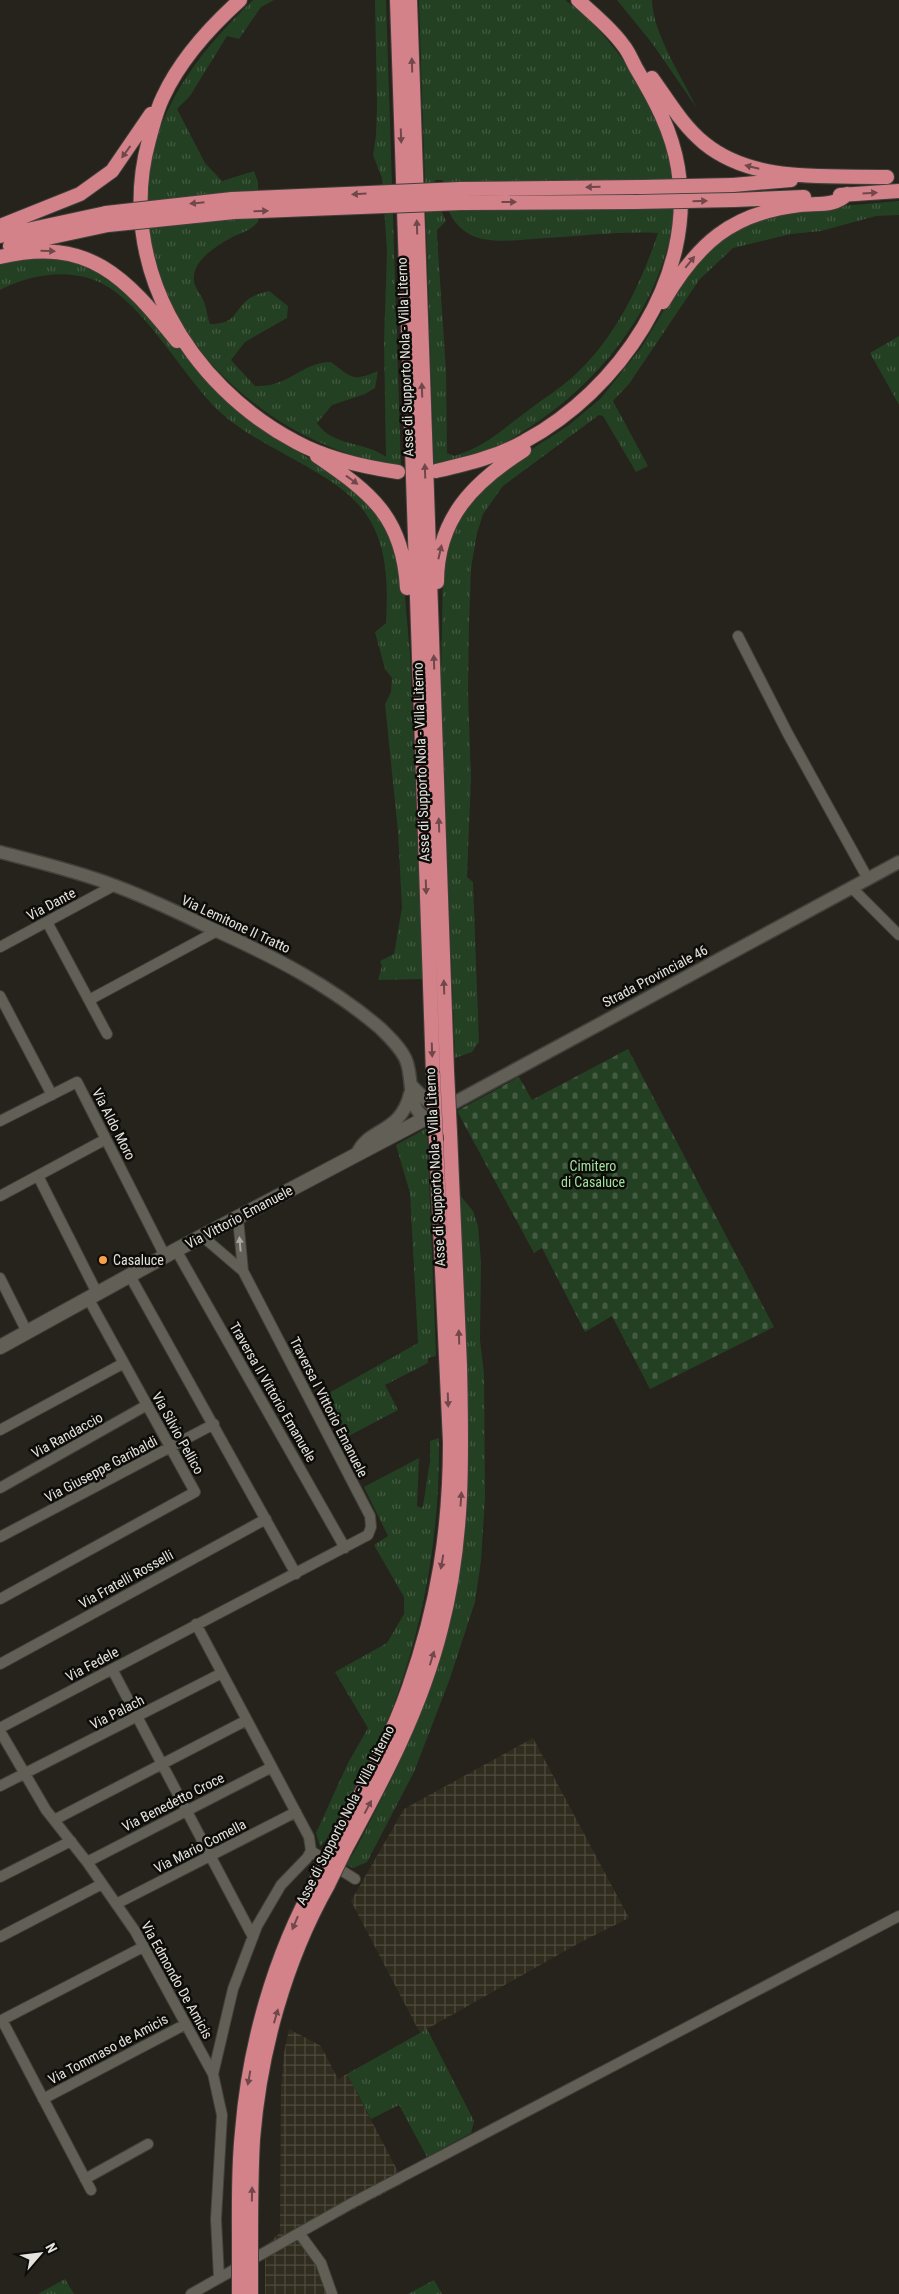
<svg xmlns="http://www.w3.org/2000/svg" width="899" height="2294" viewBox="0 0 899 2294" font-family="'Roboto Condensed',sans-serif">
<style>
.industrial{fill:url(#industrial-grid)}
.grass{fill:url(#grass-tufts);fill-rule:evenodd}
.cemetery{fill:url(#cemetery-stones)}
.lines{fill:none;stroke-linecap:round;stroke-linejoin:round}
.minor-casing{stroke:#41403a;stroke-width:12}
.tertiary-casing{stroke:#41403a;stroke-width:15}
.secondary-casing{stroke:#41403a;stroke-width:16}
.trunk-casing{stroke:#41403a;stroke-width:16}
.minor{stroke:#615f56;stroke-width:10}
.tertiary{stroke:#615f56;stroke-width:12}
.secondary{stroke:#615f56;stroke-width:14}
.trunk{stroke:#d4828a;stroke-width:14}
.trunk-bridge-casing{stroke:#41403a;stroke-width:16;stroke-linecap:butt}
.trunk-bridge{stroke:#d4828a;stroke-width:14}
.oneway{fill:#70474a}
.oneway2{fill:#a9a8a1}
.poi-dot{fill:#f7a149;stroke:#0d0c09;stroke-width:2}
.labels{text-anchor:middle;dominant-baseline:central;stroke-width:5;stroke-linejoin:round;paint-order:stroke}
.street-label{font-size:14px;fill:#e4e3de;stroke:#0d0c09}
.park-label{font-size:14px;fill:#9fe49d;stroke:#0d0c09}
.poi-label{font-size:14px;fill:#e4e3de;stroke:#0d0c09;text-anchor:start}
</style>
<defs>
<pattern id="industrial-grid" width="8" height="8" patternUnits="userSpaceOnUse" patternTransform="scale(1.25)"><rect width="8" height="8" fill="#302d1f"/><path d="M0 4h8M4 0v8" fill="none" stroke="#4e4b3f"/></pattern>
<pattern id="grass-tufts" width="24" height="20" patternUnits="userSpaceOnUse" patternTransform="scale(1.25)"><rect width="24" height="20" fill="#244023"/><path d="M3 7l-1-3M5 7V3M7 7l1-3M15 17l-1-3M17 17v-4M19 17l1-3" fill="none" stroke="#445b42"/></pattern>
<pattern id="cemetery-stones" width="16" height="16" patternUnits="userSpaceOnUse" patternTransform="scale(1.25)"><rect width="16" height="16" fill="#244023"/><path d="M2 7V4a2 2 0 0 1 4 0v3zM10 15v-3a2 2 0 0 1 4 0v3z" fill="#445b42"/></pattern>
</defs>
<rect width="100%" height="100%" fill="#25231b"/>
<path class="industrial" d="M533,1738L629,1918L579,1943L420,2033L351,1901L404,1809Z
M289,2029L321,2046L338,2079L347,2074L404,2183L307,2234L323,2261L335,2294H265V2246L280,2233L281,2088L284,2053Z"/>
<path class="grass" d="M253,0H274L261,7L239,39L227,36L190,96L177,109L205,163L222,181L254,171L258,182V222C248,233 241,232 229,239C215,247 191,262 194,281C195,289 202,295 204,302C207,310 207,316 210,324C234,324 232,315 246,301C252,295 262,293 269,291L288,306L287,318L245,342L231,360L255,386C289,388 301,362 331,362C352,378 352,382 378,371L375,388L365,394L332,405L317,423C333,447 365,441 386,457L384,343L387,251L382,178L373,155L376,135L377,104L375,0H386L401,466C294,451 192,374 156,271C151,257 151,240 149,226C147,216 144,206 144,196C144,185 148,173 150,163C164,96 205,46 253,0Z
M419,0H565C599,25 627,61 646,98C658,121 669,143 674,168C678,188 675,212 671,232C653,320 591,391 516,436C490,452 463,458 434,465ZM435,180H443C445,204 448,222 471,235C490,245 526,239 547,238C583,236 622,231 658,233C642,281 618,332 582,368C564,387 542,399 522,415C498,433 484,447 454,456L447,453L446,371L437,235V230L446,221L438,203Z
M617,0H652C653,35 682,76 696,107L652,43Z
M899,201V215L876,216L821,231L791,234L733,248L699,280L629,384L613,401L648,466L636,472L603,416L599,415L503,486L483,514L477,533L471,568L469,625L468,691L471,778L467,877L473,882L479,1042L472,1052L455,1058L441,684L443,566L448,541L471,497L504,467L569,425L601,398L641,348L688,270L729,231L783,211Z
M42,257L68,259L115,278L225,399L262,429L361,491L393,539L404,586L410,655L423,979L378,980L382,966L380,961L394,954L402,908L398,831L385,704L391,692L392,678L385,669L375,632L386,623C388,585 388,546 366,514C336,471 263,451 221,413C182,377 140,294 91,279C62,269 27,276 0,290V264Z
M899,336V405L870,353Z
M427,1128L436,1356L428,1358V1363L385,1385L398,1410L341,1440L320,1398L418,1343L410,1193L396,1145Z
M460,1195L473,1211L478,1226L481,1262L480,1340L484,1374L485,1497L481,1561L475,1602L449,1681L414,1772L367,1862L353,1868L346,1865C360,1844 370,1821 382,1798C438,1688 465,1586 469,1462Z
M439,1438C440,1528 426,1616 395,1701C377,1750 351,1795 326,1840L320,1846L316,1833L348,1763L368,1728L335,1672L387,1643L404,1614V1597L374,1545L388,1536L364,1487L419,1458L417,1506L421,1508L423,1506L430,1461V1441Z
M427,2029L474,2121L471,2133L427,2157L399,2105L371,2119L347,2074Z
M65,2279L74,2294H38Z
M434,2280L442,2294H408Z"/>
<path class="cemetery" d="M628,1049L774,1327L650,1389L612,1316L585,1332L542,1248L534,1253L457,1111L519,1077L532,1100Z"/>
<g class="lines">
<defs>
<path id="minor" d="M738,636L788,734L868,879
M852,888L899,935
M47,922L107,1034
M0,947L115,885
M0,996L52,1095
M89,1000L217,931
M0,1121L77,1082L165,1256
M38,1176L97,1293
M0,1196L106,1139
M238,1218L243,1271
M176,1250L345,1548
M130,1276L296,1574
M0,1278L27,1332
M0,1430L124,1363
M0,1488L147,1405
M0,1537L214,1424
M0,1599L195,1492L88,1298
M196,1624L309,1837L311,1851L355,1879
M0,1664L266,1519
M112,1669L253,1937
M0,1728L368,1535L371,1527L370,1516L243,1271L202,1236
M0,1731L46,1810L87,1862L135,1931L213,2074L222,2115L216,2219L219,2278
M0,1786L222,1673
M54,1820L247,1720
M87,1862L272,1767
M0,1877L71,1841
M116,1904L296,1812
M0,1937L102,1884
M2,2020L91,2190
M0,2021L143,1947
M213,2074L233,1989L257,1926L281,1885L307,1858L311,1851
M43,2099L186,2024
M85,2179L148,2144
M299,2233L321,2263L332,2294
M191,2294L352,2203L899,1916"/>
<path id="tertiary" d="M0,852C38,862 76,871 113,885C149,898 183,915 217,931C276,958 331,986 380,1028C390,1038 401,1048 406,1060C414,1079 406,1108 426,1118
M412,1086L429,1103L442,1104
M426,1118L899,862
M357,1154C368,1127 400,1135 410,1094"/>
<path id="secondary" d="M0,1347L176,1250L426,1118"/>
<path id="trunk" d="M240,0C210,27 180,60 163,97C156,111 153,126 149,140C115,263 188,385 296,442C327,459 364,467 398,472
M397,0L433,1075
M410,0L447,1071
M652,78C668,100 682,125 704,143C754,184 827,175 887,177
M733,185L791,180
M460,189L642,187
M840,195L899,191
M734,200L804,197
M461,203L634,202
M0,226L80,194L112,171L151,114
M0,236L106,213
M10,246L108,225
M0,257C89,236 125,277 177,341
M663,302C697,244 731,213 800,205C816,203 835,207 847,194
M317,456C371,493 403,517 407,588
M436,471C466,464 497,457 525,441C618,391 697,278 678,168C672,131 655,100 636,68C632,61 629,52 623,45C611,28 593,14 578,0
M437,582C437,518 474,482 524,450
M334,1844C361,1793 390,1742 409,1687C438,1605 450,1529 450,1442L436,1141
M345,1850C384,1778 421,1709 441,1629C464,1541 462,1456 460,1366C457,1288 454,1210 450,1132
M239,2242C239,2206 238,2169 242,2132C249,2045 274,1956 317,1879
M251,2242C251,2208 251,2174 253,2139C260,2052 285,1961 328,1885"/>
</defs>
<use href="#minor" class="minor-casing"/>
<use href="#tertiary" class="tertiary-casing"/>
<use href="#secondary" class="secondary-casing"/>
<use href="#trunk" class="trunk-casing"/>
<use href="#minor" class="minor"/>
<use href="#tertiary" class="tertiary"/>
<use href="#secondary" class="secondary"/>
<use href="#trunk" class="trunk"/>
<defs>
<path id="trunk-bridge" d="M642,187L733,185
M634,202L734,200
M106,213L232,199L460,189
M108,225L234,212L461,203
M447,1071L450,1132
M433,1075L436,1141
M317,1879L334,1844
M328,1885L345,1850
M251,2242V2294
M239,2294V2242"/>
</defs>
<use href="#trunk-bridge" class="trunk-bridge-casing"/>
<use href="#trunk-bridge" class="trunk-bridge"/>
</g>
<defs><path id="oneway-solid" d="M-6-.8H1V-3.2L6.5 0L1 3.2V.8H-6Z" transform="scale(1.25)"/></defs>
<g class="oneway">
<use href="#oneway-solid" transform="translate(412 65) rotate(-92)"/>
<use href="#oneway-solid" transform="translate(401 136) rotate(88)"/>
<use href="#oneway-solid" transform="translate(126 152) rotate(126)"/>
<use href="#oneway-solid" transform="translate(752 167) rotate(-166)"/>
<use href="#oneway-solid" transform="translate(593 187) rotate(179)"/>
<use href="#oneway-solid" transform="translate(870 193) rotate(-3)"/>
<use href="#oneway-solid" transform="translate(359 194) rotate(177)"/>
<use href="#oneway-solid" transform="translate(700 201) rotate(-1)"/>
<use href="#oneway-solid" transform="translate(509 202)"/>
<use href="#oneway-solid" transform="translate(197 203) rotate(174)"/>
<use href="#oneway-solid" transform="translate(261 211) rotate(-2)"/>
<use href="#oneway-solid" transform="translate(417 227) rotate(-92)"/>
<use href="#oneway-solid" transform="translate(48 251) rotate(1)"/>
<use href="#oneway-solid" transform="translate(690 262) rotate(-51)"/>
<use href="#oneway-solid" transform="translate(422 390) rotate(-92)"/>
<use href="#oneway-solid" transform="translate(425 471) rotate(-92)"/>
<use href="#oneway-solid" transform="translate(352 480) rotate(36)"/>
<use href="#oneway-solid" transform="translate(440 552) rotate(-77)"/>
<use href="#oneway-solid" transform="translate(434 662) rotate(-92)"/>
<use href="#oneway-solid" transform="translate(439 825) rotate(-92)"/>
<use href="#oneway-solid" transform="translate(426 887) rotate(88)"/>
<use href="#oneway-solid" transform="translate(444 987) rotate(-92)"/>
<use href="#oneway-solid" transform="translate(432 1050) rotate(88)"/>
<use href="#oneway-solid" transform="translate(459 1337) rotate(-92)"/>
<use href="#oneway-solid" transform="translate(448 1400) rotate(88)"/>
<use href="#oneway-solid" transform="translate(461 1499) rotate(-86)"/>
<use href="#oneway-solid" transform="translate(442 1562) rotate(100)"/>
<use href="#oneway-solid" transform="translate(432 1658) rotate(-73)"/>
<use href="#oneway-solid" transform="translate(368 1807) rotate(-62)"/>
<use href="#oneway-solid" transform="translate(295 1923) rotate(113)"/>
<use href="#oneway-solid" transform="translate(276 2016) rotate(-74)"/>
<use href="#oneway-solid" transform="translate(249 2078) rotate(100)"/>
<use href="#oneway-solid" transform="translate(252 2194) rotate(-89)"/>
</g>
<use class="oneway2" href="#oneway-solid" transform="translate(240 1244) rotate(-95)"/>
<circle class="poi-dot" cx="103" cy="1260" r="5"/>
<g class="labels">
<g class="street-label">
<text transform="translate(405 357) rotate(-92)">Asse di Supporto Nola - Villa Literno</text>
<text transform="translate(421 762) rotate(-92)">Asse di Supporto Nola - Villa Literno</text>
<text transform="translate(51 904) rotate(-28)">Via Dante</text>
<text transform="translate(236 924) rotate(25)">Via Lemitone II Tratto</text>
<text transform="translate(655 976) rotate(-28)">Strada Provinciale 46</text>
<text transform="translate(114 1124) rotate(63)">Via Aldo Moro</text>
<text transform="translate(435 1167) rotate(-93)">Asse di Supporto Nola - Villa Literno</text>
<text transform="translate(239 1217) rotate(-28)">Via Vittorio Emanuele</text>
<text transform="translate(273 1392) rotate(60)">Traversa II Vittorio Emanuele</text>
<text transform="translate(329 1407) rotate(63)">Traversa I Vittorio Emanuele</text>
<text transform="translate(178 1433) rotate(61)">Via Silvio Pellico</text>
<text transform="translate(67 1435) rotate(-29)">Via Randaccio</text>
<text transform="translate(101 1469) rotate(-28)">Via Giuseppe Garibaldi</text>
<text transform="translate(126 1579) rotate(-29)">Via Fratelli Rosselli</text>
<text transform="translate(92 1664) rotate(-28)">Via Fedele</text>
<text transform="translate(117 1712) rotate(-27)">Via Palach</text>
<text transform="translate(173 1802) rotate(-27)">Via Benedetto Croce</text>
<text transform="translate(345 1815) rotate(-63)">Asse di Supporto Nola - Villa Literno</text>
<text transform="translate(200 1846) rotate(-27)">Via Mario Comella</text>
<text transform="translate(177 1980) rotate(61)">Via Edmondo De Amicis</text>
<text transform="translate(108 2049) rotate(-28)">Via Tommaso de Amicis</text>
</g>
<g class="park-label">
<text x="593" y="1166">Cimitero<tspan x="593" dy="16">di Casaluce</tspan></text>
</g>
<g class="poi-label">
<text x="113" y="1260">Casaluce</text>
</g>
</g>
<g transform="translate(40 2254) rotate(62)" stroke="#0d0c09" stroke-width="4" paint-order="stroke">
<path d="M0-4L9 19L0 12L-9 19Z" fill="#e4e3de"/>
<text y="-8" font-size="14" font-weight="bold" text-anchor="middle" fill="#e4e3de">N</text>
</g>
</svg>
